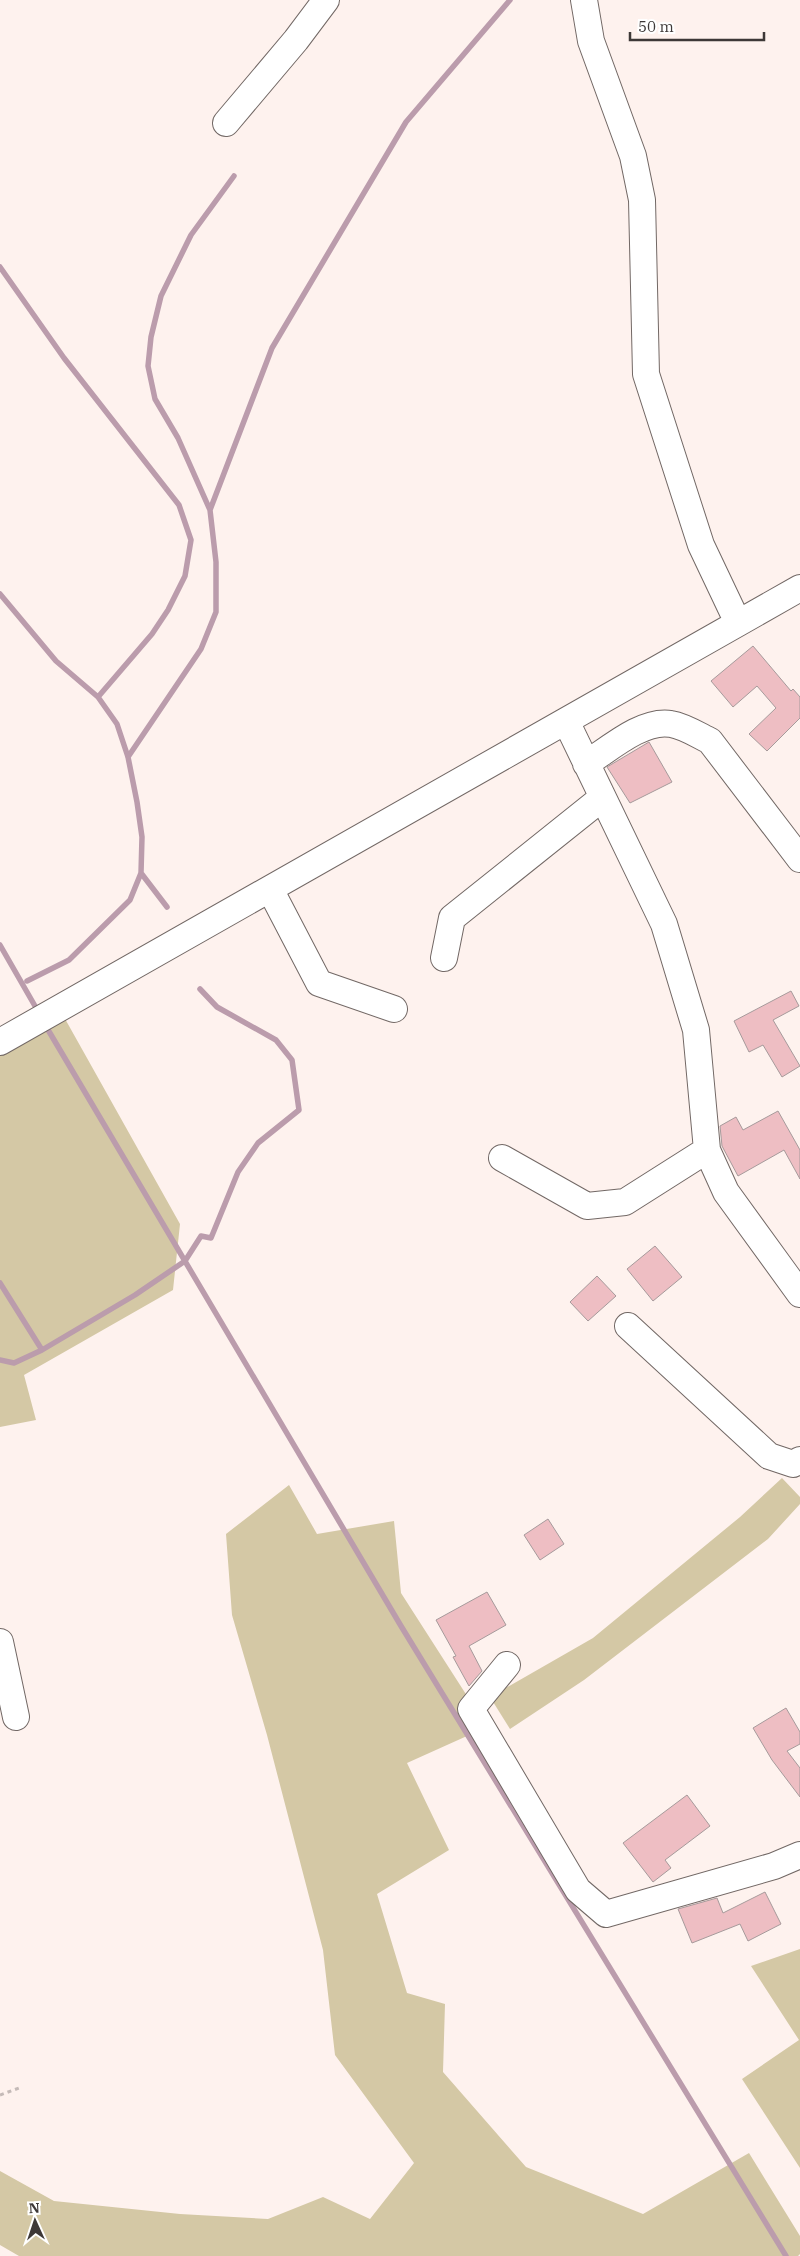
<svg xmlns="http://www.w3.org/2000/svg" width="800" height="2256" viewBox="0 0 800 2256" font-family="'IBM Plex Serif',serif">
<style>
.green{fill:#d4c8a5}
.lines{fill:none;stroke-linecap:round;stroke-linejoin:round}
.stream{stroke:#bb9cac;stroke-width:5.5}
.building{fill:#eebec3;stroke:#a69a9b}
.minor-casing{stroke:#726865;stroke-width:28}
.path{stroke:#c4bab7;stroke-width:3;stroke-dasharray:4 4;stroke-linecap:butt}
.minor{stroke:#fff;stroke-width:26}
</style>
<rect width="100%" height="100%" fill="#fef2ee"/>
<path class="green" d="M64,1017L180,1224L173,1290L24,1375L36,1420L0,1427V1056Z
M782,1478L800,1497V1504L768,1539L584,1680L510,1729L490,1697L593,1638L740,1517Z
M289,1485L317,1534L394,1521L401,1593L487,1727L407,1763L449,1850L377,1894L407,1993L445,2004L443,2072L526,2167L643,2214L749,2153L800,2236V2254L798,2256H19L0,2245V2171L54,2201L180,2214L268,2219L323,2197L370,2219L414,2163L335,2055L323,1950L267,1735L232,1615L226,1534Z
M800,1949V2168L742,2079L799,2040L751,1966Z"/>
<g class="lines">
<path class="stream" d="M0,267L64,358L179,505L191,540L185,576L168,610L152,634L98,697
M210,510L272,348L406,122L510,0
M0,594L56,661L98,697L117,724L128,757L137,802L142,837L141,873L130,900L69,960L27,981
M128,757L201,649L216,612V562L210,510L178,438L155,399L148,366L151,337L161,296L191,235L234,176
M141,873L167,907
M0,945L39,1013
M44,1023L401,1626L786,2256
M0,1283L42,1350
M0,1360L14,1363L42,1350L135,1295L185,1261L201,1236L211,1238L238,1172L258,1143L299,1110L292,1060L276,1040L217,1007L200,989"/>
</g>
<path class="building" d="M753,646L791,691L793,689L800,697V718L767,751L749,734L776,708L757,686L733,707L711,681Z
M649,742L672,782L630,803L607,767Z
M791,991L799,1006L773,1020L800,1066L782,1077L763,1045L749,1052L734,1021Z
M778,1111L800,1150V1179L784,1150L738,1176L722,1146L720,1126L736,1117L743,1130Z
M655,1246L682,1277L653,1301L627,1269Z
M597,1276L616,1296L588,1321L570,1302Z
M548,1519L564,1544L540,1560L524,1535Z
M487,1592L506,1625L469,1646L482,1671L469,1686L453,1657L456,1656L436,1620Z
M786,1708L800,1732V1744L787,1751L800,1768V1797L772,1760L753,1728Z
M687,1795L710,1826L665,1860L671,1868L653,1882L623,1843Z
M765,1892L781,1924L748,1941L740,1924L692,1943L678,1909L717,1898L723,1913Z"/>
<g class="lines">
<defs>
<path id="minor" d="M584,0L591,41L633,156L642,200L646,374L701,545L738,623
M226,123L296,40L326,0
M566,721L664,924L696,1030L707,1150L726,1192L800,1294
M586,764C609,749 643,719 671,724C684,726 698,735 710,741L800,859
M270,889L319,983L394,1009
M444,958L452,918L602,798
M0,1042L800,588
M502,1158L587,1206L625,1202L707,1150
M628,1326L769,1456L793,1464L800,1460
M0,1642L16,1717
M507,1665L471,1709L578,1890L606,1914L774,1866L800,1855"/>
</defs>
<use href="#minor" class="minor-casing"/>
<path class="path" d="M0,2095L19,2088"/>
<use href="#minor" class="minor"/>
</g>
<g transform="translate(35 2221) rotate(357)" stroke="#ffffff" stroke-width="4" paint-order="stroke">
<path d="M0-4L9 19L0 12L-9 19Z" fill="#3d3837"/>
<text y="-8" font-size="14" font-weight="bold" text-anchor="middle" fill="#3d3837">N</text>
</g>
<path d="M630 32v8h134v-8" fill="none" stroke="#3d3837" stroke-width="2.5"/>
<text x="638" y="32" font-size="15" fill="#3d3837" stroke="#ffffff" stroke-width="4" paint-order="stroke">50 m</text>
</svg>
